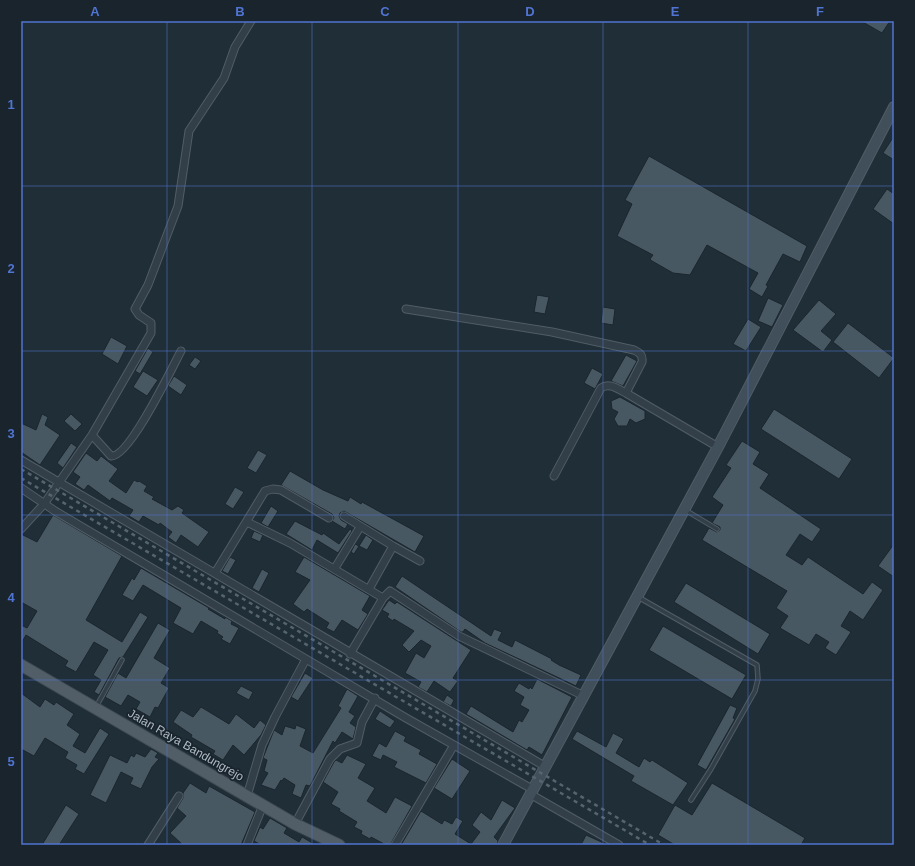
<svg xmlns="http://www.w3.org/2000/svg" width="915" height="866" viewBox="0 0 915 866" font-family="Helvetica,sans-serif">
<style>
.building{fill:#485863;stroke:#1b262e}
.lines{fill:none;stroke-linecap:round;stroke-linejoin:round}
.service-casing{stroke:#515d66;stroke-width:5.5}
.minor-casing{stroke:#515d66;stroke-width:9}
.secondary-casing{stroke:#515d66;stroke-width:12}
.primary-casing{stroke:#404b54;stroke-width:13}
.service{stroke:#333f48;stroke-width:3.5}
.minor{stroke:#333f48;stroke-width:7}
.secondary{stroke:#414f5b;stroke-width:10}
.primary{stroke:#515e68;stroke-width:11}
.rail{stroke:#55646f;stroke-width:2.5;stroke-dasharray:4 4;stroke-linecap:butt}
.grid{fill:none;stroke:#5074d1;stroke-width:1;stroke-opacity:0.55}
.labels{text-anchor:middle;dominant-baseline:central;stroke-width:3.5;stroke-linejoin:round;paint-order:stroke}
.street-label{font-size:12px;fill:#aebac5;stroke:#19242c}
.neatline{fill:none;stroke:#5074d1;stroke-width:1.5}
.grid-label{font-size:13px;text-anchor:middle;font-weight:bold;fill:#5074d1}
</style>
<rect width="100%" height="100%" fill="#202e37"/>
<path class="building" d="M861,21H890L882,33Z
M894,136V160L883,153Z
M649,156L807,246L800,262L783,254L766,285L768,286L762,297L749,289L758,273L707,245L690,275L673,273L652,261L650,259L653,255L617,236L632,204L625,200Z
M887,189L894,194V224L873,209Z
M537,295L549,297L545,314L534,312Z
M768,298L783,305L772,327L758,321Z
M819,300L836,314L821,331L832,340L823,352L793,330Z
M603,307L615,309L613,325L601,323Z
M748,319L761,327L746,351L733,344Z
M848,323L894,358L879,378L833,342Z
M111,337L127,346L118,364L102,354Z
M148,348L153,352L140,374L135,371Z
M626,355L637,361L623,386L611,381Z
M195,357L201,361L195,369L189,365Z
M592,368L603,374L595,389L584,383Z
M143,371L158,380L147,396L133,387Z
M174,376L187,385L181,395L168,386Z
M620,397L645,411V419L636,423L630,419L627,426H618L614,419L618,412L612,409L611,401Z
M774,409L852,459L839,479L761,429Z
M42,414L48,417L45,425L60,435L40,465L21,452V423L36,430Z
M71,414L82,424L75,431L64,421Z
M742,441L760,452L753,464L769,474L760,488L821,529L812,542L800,534L786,555L802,565L808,557L863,594L872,582L883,590L863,620L850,611L841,626L851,632L836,655L825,648L829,642L816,634L809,645L780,628L788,616L776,608L787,591L702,540L709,528L717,532L720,530V527L712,523L723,505L712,497L731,468L726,465Z
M71,443L77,447L63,468L57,463Z
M258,450L267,455L256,473L247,468Z
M86,453L97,461L101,456L118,469L109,481L126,493L134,480L138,482L139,481L147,486L144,491L154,497L152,499L172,510L178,506L184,510L182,513L209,532L198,547L181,535L176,543L168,537L172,532L160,523L159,525L143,516L139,522L129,516L133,510L112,498L110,501L88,485L84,490L75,484L80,477L73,472Z
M290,471L323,490L348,501L350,497L361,504L362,502L424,536L415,552L344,511L340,513L339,516L341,520L348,524L345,529L332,521L334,518L332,514L281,485Z
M235,487L244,492L233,509L225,504Z
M271,506L278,511L268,527L261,523Z
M53,515L122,556L86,620L122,642L140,612L148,617L123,657L119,658L99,695L94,692L101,680L93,675L108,650L94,642L76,672L65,666L68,661L26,635L21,644V625L27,628L37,611L21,602V534L37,542Z
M295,521L322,535L323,533L339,544L350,529L352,531L338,553L317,540L312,550L286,534Z
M254,531L263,535L260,542L251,538Z
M366,535L373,540L367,550L359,546Z
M355,544L359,546L354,554L351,552Z
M894,544V577L878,566Z
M230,557L236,560L228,574L222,571Z
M304,557L370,596L362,610L368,614L358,630L342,620L334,632L326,628L329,623L307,609L304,612L293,604L310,580L295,572Z
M141,568L209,608L208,609L225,619V617L232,621L231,624L239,628L230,644L221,639L223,637L217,633L218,631L201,621L193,634L173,623L181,608L143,585L133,601L122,595L132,578L134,580Z
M262,569L269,573L259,592L252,588Z
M402,576L491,636L494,629L502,632L498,640L512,647L515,640L552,659L551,660L559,665L581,675L576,686L485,643L465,629L463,632H461L395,587Z
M686,583L770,634L758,654L674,602Z
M389,600L395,604L397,602L471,650L453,678L458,681L450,692L434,681L427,692L418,687L421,682L405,673L416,653L424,658L431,646L421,640L409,652L402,645L414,631L394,619L393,621L387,617L389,614L382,610Z
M158,623L170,630L154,658L170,668L161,683L169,688L158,708L155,707L150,717L136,709L140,702L128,695L121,706L105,697L118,673L126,678Z
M663,626L746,675L732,699L649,650Z
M305,673L313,678L298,701L291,697Z
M537,679L572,697L542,755L529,747L527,750L466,714L471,706L513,732L519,720L522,722L529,710L520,705L524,697L514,691L519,683L529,689L530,687L532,689Z
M241,686L253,692L249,700L236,693Z
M347,689L358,696L349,712L355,716L350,723L356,727L353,739L342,732L335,743L333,741L310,786L306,785L301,798L292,794L295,785L284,778L282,781L281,780L275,790L261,785L268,773L264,771L267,760L263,758L274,730L282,735L285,726L295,729L296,725L306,729L300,746L313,753L341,708L338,706Z
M21,693L40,707L45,699L54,705L56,702L74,714L67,725L80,734L73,746L85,753L100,728L109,734L84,774L75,769L77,765L65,758L68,752L45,738L34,756L21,749Z
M447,695L454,700L451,706L443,702Z
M730,705L737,708L733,718L735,719L706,770L697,765Z
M201,707L229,724L236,714L254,728L260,720L266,725L261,735L244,755L233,745L223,760L213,754L215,751L191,737L192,735L173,722L181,710L193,717Z
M380,711L395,721L390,728L375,719Z
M395,731L406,737L404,741L421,750L419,754L437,764L426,783L394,767L397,762L383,755L381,760L372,756L379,743L386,747Z
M577,731L606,747L613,733L624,739L616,753L639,767L644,758L650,762L652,760L688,783L673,805L631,781L634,776L572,739Z
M151,749L158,753L155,757L159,759L152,767L141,789L130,784L133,778L121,772L106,803L90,795L110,755L127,763L131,755L134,757L136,753L145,757Z
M347,755L366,764L358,778L375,788L367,801L386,813L395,797L412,806L390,845H386L371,837L370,839L361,834L362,831L354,827L357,822L339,811L340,809L331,804L338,792L323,782L334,762L336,760L342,763Z
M452,759L470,771L452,799L434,788Z
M190,783L206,793L209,786L255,812L241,845H183L170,833L186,816L177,808L183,798V793Z
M712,783L805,838L801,845H675L658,835L675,805L692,815Z
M502,800L515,808L494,837L498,841L497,845H401L421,811L442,824L444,820L452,824L456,817L463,821L455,834L471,844L480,832L472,825L481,812L491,820Z
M66,805L79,814L59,845H42Z
M270,818L287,828L284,833L299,842L302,837L316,845H261L254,841L260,827L263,829Z
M586,835L608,845H581Z"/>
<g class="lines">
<defs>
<path id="service" d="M685,510L717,529
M638,597L757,665L758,679L755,691L711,769L691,800
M96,707L122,660"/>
<path id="minor" d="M406,309L552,332L634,350C640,353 643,355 642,362L626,393
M92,435L111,456C129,458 172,368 181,351
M21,460C197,561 370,666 546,767
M554,476L601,388C609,382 618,389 626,393L718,447
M21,488L55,511L406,718L532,789
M344,516L393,546L369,589
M247,522L290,543L383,598
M21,529L44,504L92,435L151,333V323L139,315L135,309L148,285L178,206L189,131L224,78L235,47L251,21
M393,546L420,561
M335,568L360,527
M215,573L265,491L273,489L281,490L329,518
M350,654L383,598L390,591L459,636L584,696
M530,794L619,845
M247,796L262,745L275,717L306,659
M295,824L330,759L340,749L357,743L362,722L375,698
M148,845L179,796
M247,845L263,805
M395,845L454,745"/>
<path id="secondary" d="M503,845L718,447L894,107"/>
<path id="primary" d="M21,665L295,824L339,845"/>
</defs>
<use href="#service" class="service-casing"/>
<use href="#minor" class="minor-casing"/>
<use href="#secondary" class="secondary-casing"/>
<use href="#primary" class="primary-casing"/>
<use href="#service" class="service"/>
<use href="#minor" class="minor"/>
<use href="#secondary" class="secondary"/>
<use href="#primary" class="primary"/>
<path class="rail" d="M21,469L664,845
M21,478L650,845"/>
</g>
<path class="grid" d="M167,21V845M312,21V845M458,21V845M603,21V845M748,21V845M21,186H894M21,351H894M21,515H894M21,680H894"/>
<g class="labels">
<g class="street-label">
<text transform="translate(186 745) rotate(30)">Jalan Raya Bandungrejo</text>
</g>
</g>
<rect width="915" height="866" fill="none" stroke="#19242c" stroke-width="44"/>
<rect x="22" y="22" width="871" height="822" class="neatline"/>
<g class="grid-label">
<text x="95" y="16">A</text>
<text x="240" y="16">B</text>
<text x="385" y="16">C</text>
<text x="530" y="16">D</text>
<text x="675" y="16">E</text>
<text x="820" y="16">F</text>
<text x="11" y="109">1</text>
<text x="11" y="273">2</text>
<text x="11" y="438">3</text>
<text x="11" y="602">4</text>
<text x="11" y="766">5</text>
</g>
</svg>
